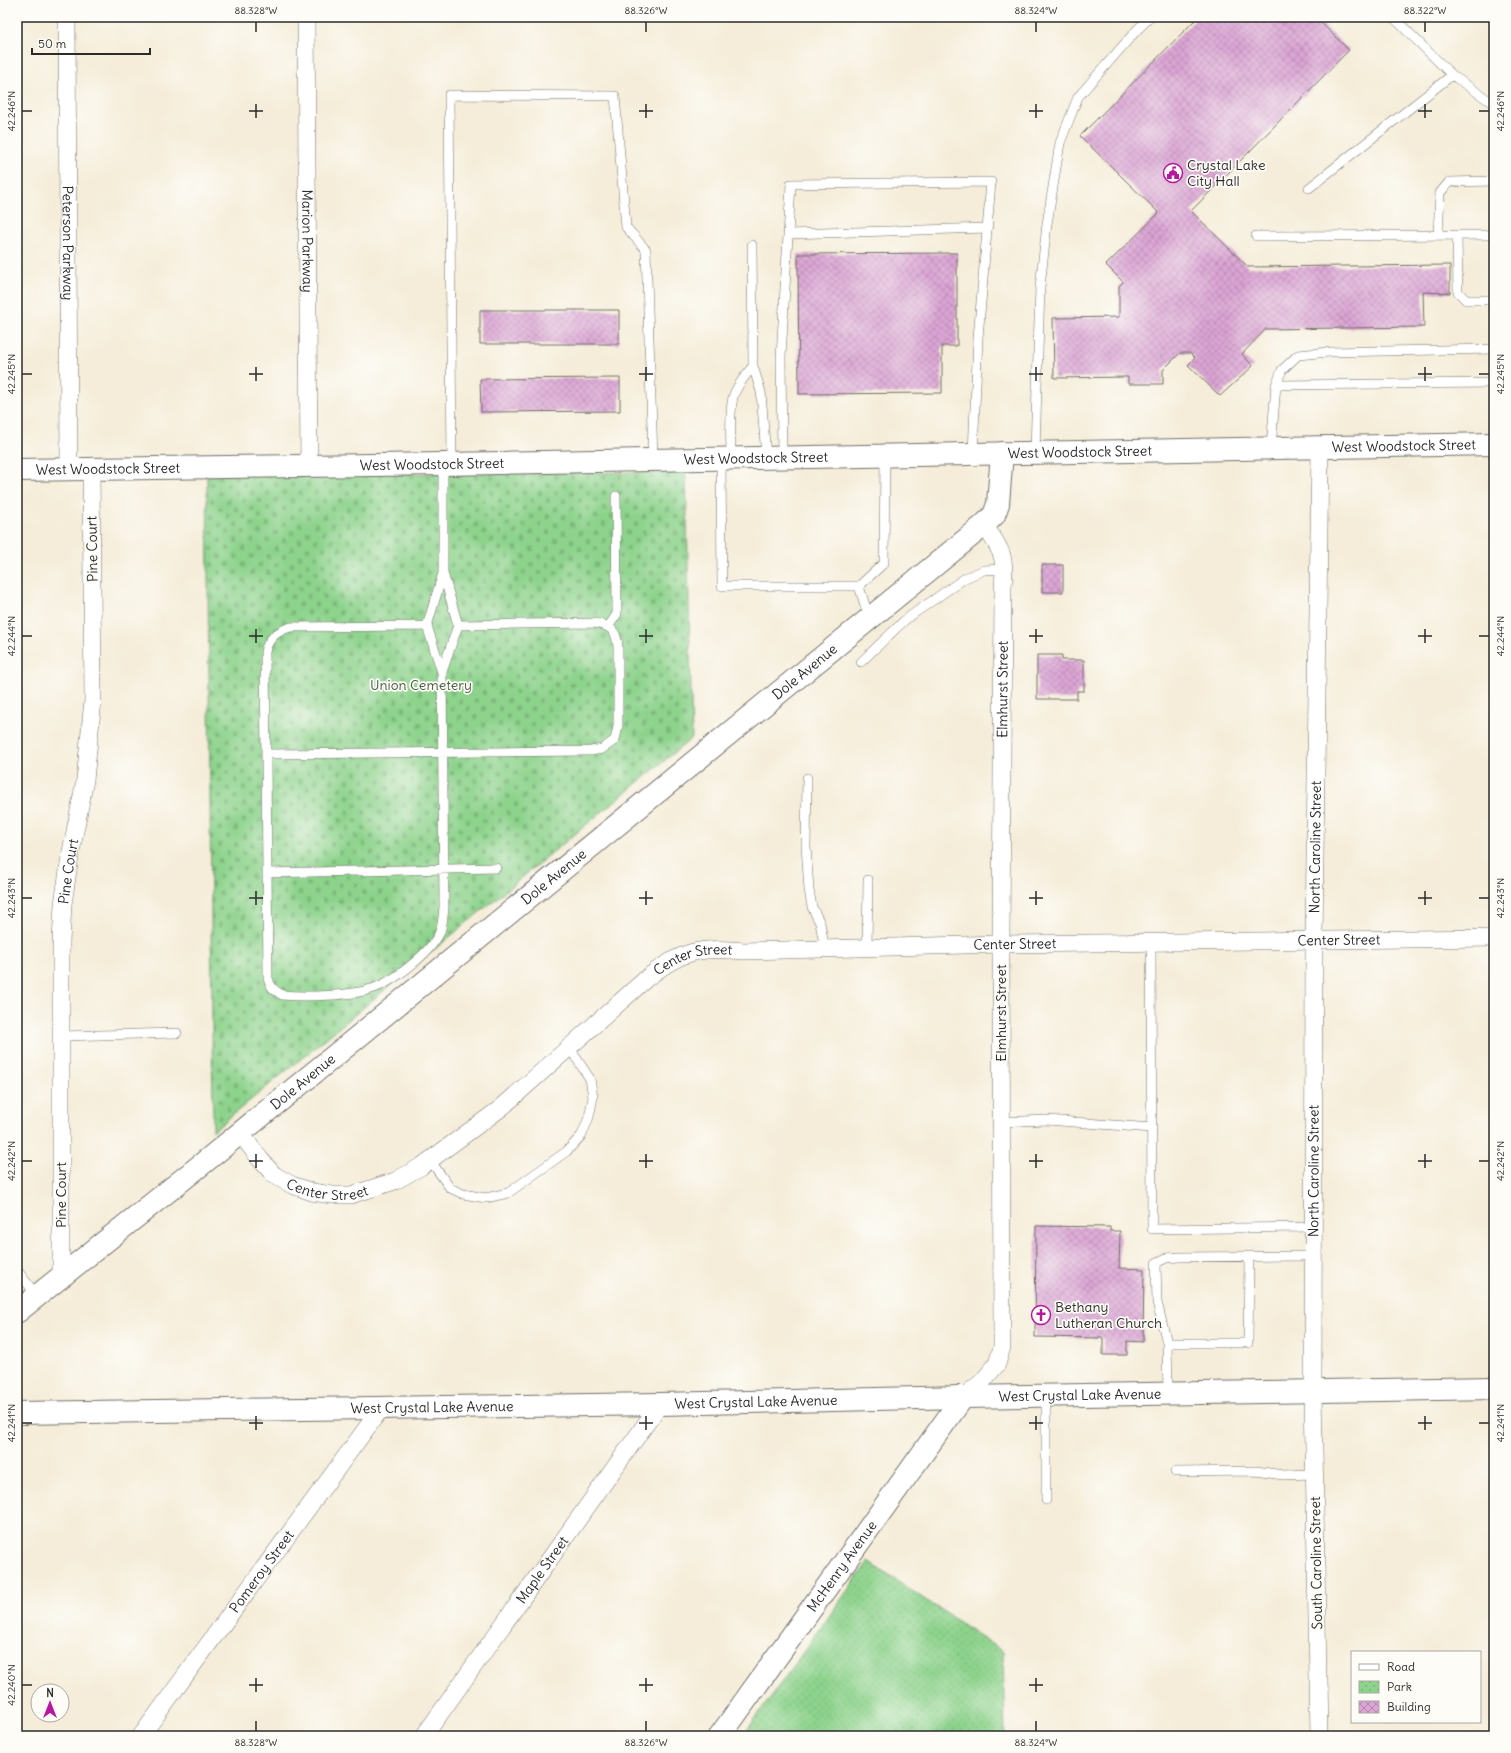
<svg xmlns="http://www.w3.org/2000/svg" width="1511" height="1753" viewBox="0 0 1511 1753" font-family="Delius,sans-serif">
<style>
.cemetery{fill:url(#cemetery-stones);stroke:#5c7f5c}
.park{fill:url(#park-dots);stroke:#5c7f5c}
.building{fill:url(#building-cross-hatch)}
.lines{fill:none;stroke-linecap:round;stroke-linejoin:round}
.service-casing{stroke:#726f68;stroke-width:10}
.minor-casing{stroke:#726f68;stroke-width:18}
.tertiary-casing{stroke:#726f68;stroke-width:24}
.service{stroke:#fff;stroke-width:9}
.minor{stroke:#fff;stroke-width:17}
.tertiary{stroke:#fff;stroke-width:22}
.ticks{fill:none;stroke:#2b2b2b;stroke-width:1.5}
.labels{text-anchor:middle;dominant-baseline:central;stroke-width:3.5;stroke-linejoin:round;paint-order:stroke}
.poi-label{font-size:14px;fill:#2b2b2b;stroke:#fdfcf7;text-anchor:start}
.street-label{font-size:14px;fill:#2b2b2b;stroke:#fdfcf7}
.park-label{font-size:14px;fill:#485d48;stroke:#fdfcf7}
.neatline{fill:none;stroke:#2b2b2b;stroke-width:1.5}
.ticks-label{font-size:10px;text-anchor:middle;fill:#2b2b2b}
</style>
<defs>
<pattern id="cemetery-stones" width="16" height="16" patternUnits="userSpaceOnUse"><rect width="16" height="16" fill="#8dd38c"/><path d="M2 7V4a2 2 0 0 1 4 0v3zM10 15v-3a2 2 0 0 1 4 0v3z" fill="#7ab579"/></pattern>
<pattern id="park-dots" width="8" height="8" patternUnits="userSpaceOnUse"><rect width="8" height="8" fill="#8dd38c"/><path d="M2 2h.1M6 6h.1" fill="none" stroke="#7ab579" stroke-width="1.8" stroke-linecap="round"/></pattern>
<pattern id="building-cross-hatch" width="8" height="8" patternUnits="userSpaceOnUse"><rect width="8" height="8" fill="#dca5d5"/><path d="M0 0l8 8M0 8l8-8" fill="none" stroke="#b387ad"/></pattern>
</defs>
<rect width="100%" height="100%" fill="#fdfcf7"/>
<filter id="ink" filterUnits="userSpaceOnUse"><feTurbulence type="fractalNoise" baseFrequency=".025" numOctaves="2"/><feDisplacementMap in="SourceGraphic" scale="8" xChannelSelector="R" yChannelSelector="G"/><feConvolveMatrix kernelMatrix="1 2 1 2 8 2 1 2 1" color-interpolation-filters="sRGB"/></filter>
<filter id="wash" filterUnits="userSpaceOnUse"><feTurbulence type="fractalNoise" baseFrequency=".012" numOctaves="4" result="noise"/><feDisplacementMap in="SourceGraphic" scale="16" xChannelSelector="R" yChannelSelector="G"/><feGaussianBlur stdDeviation="0.9" result="paint"/><feColorMatrix in="noise" values="0 0 0 0 0 0 0 0 0 0 0 0 0 0 0 0 0 1.4 0 .05"/><feComposite in="paint" operator="in"/></filter>
<g filter="url(#wash)">
<rect width="100%" height="100%" fill="#f5edd9"/>
<path class="cemetery" d="M686,472L692,738L213,1131L207,475Z"/>
<path class="park" d="M868,1562L1003,1651L1005,1736H743Z"/>
<g id="blocks">
<path class="building" d="M1198,17H1315L1349,50L1191,211L1248,267L1450,265V293L1423,292L1424,327L1266,329L1242,354L1253,366L1220,396L1188,365L1195,358L1190,353H1180L1163,370V384H1128V377L1054,378L1053,318L1119,317V286L1123,282L1106,265L1159,213L1080,136Z
M957,253V346H942V393L799,394L798,254Z
M480,310H619V344H480Z
M620,378V411L481,412L480,379Z
M1042,565H1063V592H1042Z
M1037,655H1062V660H1084V691H1077V699H1037Z
M1036,1226L1110,1227V1231H1120L1119,1268L1144,1269L1143,1342L1127,1341V1355H1103V1338L1035,1337Z"/>
</g>
</g>
<g filter="url(#ink)">
<use href="#blocks" fill-opacity="0" stroke="#726f68" stroke-width="1"/>
<g class="lines">
<defs>
<path id="service" d="M1393,17L1452,75
M1309,188L1452,75L1494,104
M788,234L988,228
M1438,235L1440,193L1449,182L1494,181
M1457,235L1458,292L1466,300H1494
M1256,236L1494,235
M752,245L753,366
M1276,385L1282,370L1298,355L1329,352L1494,349
M1271,448L1276,385L1494,383
M1035,452L1040,287L1047,224L1060,143L1078,97L1135,32L1150,17
M731,457C731,438 729,416 733,397C736,386 746,375 753,366L761,392L766,457
M782,457L781,357L791,184L991,182L978,338L973,453
M721,459L722,586H859L869,618
M452,463L449,95L615,96L626,227L646,250L653,459
M859,586L884,563L885,455
M427,626L291,627C277,631 268,638 265,652L268,978C270,987 274,990 282,995C304,997 351,996 371,989C392,983 429,954 439,934C443,926 443,916 444,907L442,672L458,625L443,573V464
M608,627L617,614L616,496
M861,662L906,619L965,578L984,570L1004,569
M442,672L427,626L443,573
M266,754L591,751L602,749L615,740L618,726V647C617,630 610,625 593,623L458,625
M807,778L806,846L809,890L812,907L820,923L825,949
M267,873L496,868
M1151,942L1152,1229L1313,1227
M867,947L868,880
M61,1036L177,1033
M1001,1122L1047,1120L1152,1128
M430,1160L450,1188L463,1194L486,1198L508,1193L567,1151L582,1135L589,1117L593,1097L590,1079L569,1047
M17,1270L37,1296
M1167,1343H1248L1249,1257
M1168,1393L1167,1343L1157,1302L1156,1263L1166,1258L1179,1257L1313,1256
M1175,1472L1256,1471L1283,1475L1314,1474
M1046,1500V1395"/>
<g id="minor">
<path id="s1" d="M67,17L69,469"/>
<path id="s2" d="M306,17L309,465"/>
<path id="s3" d="M240,1133L260,1159L274,1175L292,1185L312,1192L332,1195H351L395,1181L422,1166L501,1108L647,978C681,951 700,946 744,951L1001,944L1494,938"/>
<path id="s4" d="M61,1276V942L63,904L70,857L85,780L93,700L91,469"/>
<path id="s5" d="M963,1397L982,1382L997,1364L1002,1347L1001,944L1003,588C1006,555 1002,551 984,525"/>
<path id="s6" d="M141,1736L382,1407"/>
<path id="s7" d="M424,1736L660,1404"/>
<path id="s8" d="M1319,1736L1313,1391L1314,939L1320,447"/>
</g>
<g id="tertiary">
<path id="s9" d="M17,470L443,464L1494,444"/>
<path id="s10" d="M17,1312L207,1160L984,525L994,515L998,504L1002,453"/>
<path id="s11" d="M17,1413L660,1404L963,1397L1494,1388"/>
<path id="s12" d="M720,1736L963,1397"/>
</g>
</defs>
<use href="#service" class="service-casing"/>
<use href="#minor" class="minor-casing"/>
<use href="#tertiary" class="tertiary-casing"/>
<use href="#service" class="service"/>
<use href="#minor" class="minor"/>
<use href="#tertiary" class="tertiary"/>
</g>
</g>
<path class="ticks" d="M256,22V32M646,22V32M1036,22V32M1425,22V32M256,104V118M646,104V118M1036,104V118M1425,104V118M22,111H32M249,111H263M639,111H653M1029,111H1043M1418,111H1432M1479,111H1489M256,367V381M646,367V381M1036,367V381M1425,367V381M22,374H32M249,374H263M639,374H653M1029,374H1043M1418,374H1432M1479,374H1489M256,629V643M646,629V643M1036,629V643M1425,629V643M22,636H32M249,636H263M639,636H653M1029,636H1043M1418,636H1432M1479,636H1489M256,891V905M646,891V905M1036,891V905M1425,891V905M22,898H32M249,898H263M639,898H653M1029,898H1043M1418,898H1432M1479,898H1489M256,1154V1168M646,1154V1168M1036,1154V1168M1425,1154V1168M22,1161H32M249,1161H263M639,1161H653M1029,1161H1043M1418,1161H1432M1479,1161H1489M256,1416V1430M646,1416V1430M1036,1416V1430M1425,1416V1430M22,1423H32M249,1423H263M639,1423H653M1029,1423H1043M1418,1423H1432M1479,1423H1489M256,1678V1692M646,1678V1692M1036,1678V1692M22,1685H32M249,1685H263M639,1685H653M1029,1685H1043M256,1721V1731M646,1721V1731M1036,1721V1731"/>
<defs>
<symbol id="civic-ring" viewBox="-11 -11 22 22"><circle r="9.5" fill="#fdfcf7" stroke="#b5179e" stroke-width="1.5"/><path d="M-.6-6.5H3V-4.5H.6V-3L4-1V1h2V6H-6V1h2V-1L-.6-3ZM-1.2 2.5V6h2.4V2.5Z" fill="#b5179e"/></symbol>
<symbol id="church-ring" viewBox="-11 -11 22 22"><circle r="9.5" fill="#fdfcf7" stroke="#b5179e" stroke-width="1.5"/><path d="M-1.2-6h2.4v3.5h3.3v2.4h-3.3V6h-2.4V-.1h-3.3v-2.4h3.3Z" fill="#b5179e"/></symbol>
</defs>
<g fill-rule="evenodd">
<use href="#civic-ring" x="1162" y="162" width="22" height="22"/>
<use href="#church-ring" x="1030" y="1304" width="22" height="22"/>
</g>
<g class="labels">
<g class="poi-label">
<text x="1187" y="165">Crystal Lake<tspan x="1187" dy="16">City Hall</tspan></text>
<text x="1055" y="1307">Bethany<tspan x="1055" dy="16">Lutheran Church</tspan></text>
</g>
<g class="street-label">
<text stroke="none"><textPath href="#s2" startOffset="224">Marion Parkway</textPath></text>
<text stroke="none"><textPath href="#s1" startOffset="226">Peterson Parkway</textPath></text>
<text stroke="none"><textPath href="#s9" startOffset="1387">West Woodstock Street</textPath></text>
<text stroke="none"><textPath href="#s9" startOffset="1063">West Woodstock Street</textPath></text>
<text stroke="none"><textPath href="#s9" startOffset="739">West Woodstock Street</textPath></text>
<text stroke="none"><textPath href="#s9" startOffset="415">West Woodstock Street</textPath></text>
<text stroke="none"><textPath href="#s9" startOffset="91">West Woodstock Street</textPath></text>
<text transform="translate(92 549) rotate(-91)">Pine Court</text>
<text stroke="none"><textPath href="#s10" startOffset="1015">Dole Avenue</textPath></text>
<text stroke="none"><textPath href="#s5" startOffset="723">Elmhurst Street</textPath></text>
<text stroke="none"><textPath href="#s8" startOffset="889">North Caroline Street</textPath></text>
<text stroke="none"><textPath href="#s4" startOffset="405">Pine Court</textPath></text>
<text stroke="none"><textPath href="#s10" startOffset="691">Dole Avenue</textPath></text>
<text stroke="none"><textPath href="#s3" startOffset="1205">Center Street</textPath></text>
<text stroke="none"><textPath href="#s3" startOffset="881">Center Street</textPath></text>
<text stroke="none"><textPath href="#s3" startOffset="557">Center Street</textPath></text>
<text transform="translate(1001 1013) rotate(-90)">Elmhurst Street</text>
<text stroke="none"><textPath href="#s10" startOffset="367">Dole Avenue</textPath></text>
<text stroke="none"><textPath href="#s8" startOffset="565">North Caroline Street</textPath></text>
<text stroke="none"><textPath href="#s3" startOffset="111">Center Street</textPath></text>
<text transform="translate(61 1195) rotate(-90)">Pine Court</text>
<text stroke="none"><textPath href="#s11" startOffset="1063">West Crystal Lake Avenue</textPath></text>
<text stroke="none"><textPath href="#s11" startOffset="739">West Crystal Lake Avenue</textPath></text>
<text stroke="none"><textPath href="#s11" startOffset="415">West Crystal Lake Avenue</textPath></text>
<text transform="translate(1316 1563) rotate(-91)">South Caroline Street</text>
<text stroke="none"><textPath href="#s12" startOffset="209">McHenry Avenue</textPath></text>
<text stroke="none"><textPath href="#s7" startOffset="204">Maple Street</textPath></text>
<text stroke="none"><textPath href="#s6" startOffset="204">Pomeroy Street</textPath></text>
</g>
<g class="park-label">
<text x="421" y="685">Union Cemetery</text>
</g>
</g>
<rect width="1511" height="1753" fill="none" stroke="#fdfcf7" stroke-width="44"/>
<rect x="1351" y="1651" width="130" height="72" fill="#fdfcf7" stroke="#a9a8a5"/>
<rect x="1359" y="1664" width="20" height="6" fill="#ffffff" stroke="#a9a8a5"/>
<text x="1387" y="1671" font-size="12" fill="#2b2b2b">Road</text>
<rect x="1359" y="1681" width="20" height="12" fill="url(#park-dots)" stroke="#a9a8a5"/>
<text x="1387" y="1691" font-size="12" fill="#2b2b2b">Park</text>
<rect x="1359" y="1701" width="20" height="12" fill="url(#building-cross-hatch)" stroke="#a9a8a5"/>
<text x="1387" y="1711" font-size="12" fill="#2b2b2b">Building</text>
<g transform="translate(50 1703)"><circle r="19" fill="#fdfcf7" stroke="#a9a8a5"/>
<path d="M0-3L7 15L0 10L-7 15Z" fill="#b5179e"/>
<text y="-6" font-size="11" font-weight="bold" text-anchor="middle" fill="#2b2b2b">N</text>
</g>
<path d="M32 48v6h118v-6" fill="none" stroke="#2b2b2b" stroke-width="2"/>
<text x="38" y="48" font-size="12" fill="#2b2b2b" stroke="#fdfcf7" stroke-width="3" paint-order="stroke">50 m</text>
<rect x="22" y="22" width="1467" height="1709" class="neatline"/>
<g class="ticks-label">
<text x="256" y="14">88.328°W</text>
<text x="646" y="14">88.326°W</text>
<text x="1036" y="14">88.324°W</text>
<text x="1425" y="14">88.322°W</text>
<text transform="translate(11 111) rotate(-90)" y="4">42.246°N</text>
<text transform="translate(1500 111) rotate(-90)" y="4">42.246°N</text>
<text transform="translate(11 374) rotate(-90)" y="4">42.245°N</text>
<text transform="translate(1500 374) rotate(-90)" y="4">42.245°N</text>
<text transform="translate(11 636) rotate(-90)" y="4">42.244°N</text>
<text transform="translate(1500 636) rotate(-90)" y="4">42.244°N</text>
<text transform="translate(11 898) rotate(-90)" y="4">42.243°N</text>
<text transform="translate(1500 898) rotate(-90)" y="4">42.243°N</text>
<text transform="translate(11 1161) rotate(-90)" y="4">42.242°N</text>
<text transform="translate(1500 1161) rotate(-90)" y="4">42.242°N</text>
<text transform="translate(11 1423) rotate(-90)" y="4">42.241°N</text>
<text transform="translate(1500 1423) rotate(-90)" y="4">42.241°N</text>
<text transform="translate(11 1685) rotate(-90)" y="4">42.240°N</text>
<text x="256" y="1746">88.328°W</text>
<text x="646" y="1746">88.326°W</text>
<text x="1036" y="1746">88.324°W</text>
</g>
</svg>
